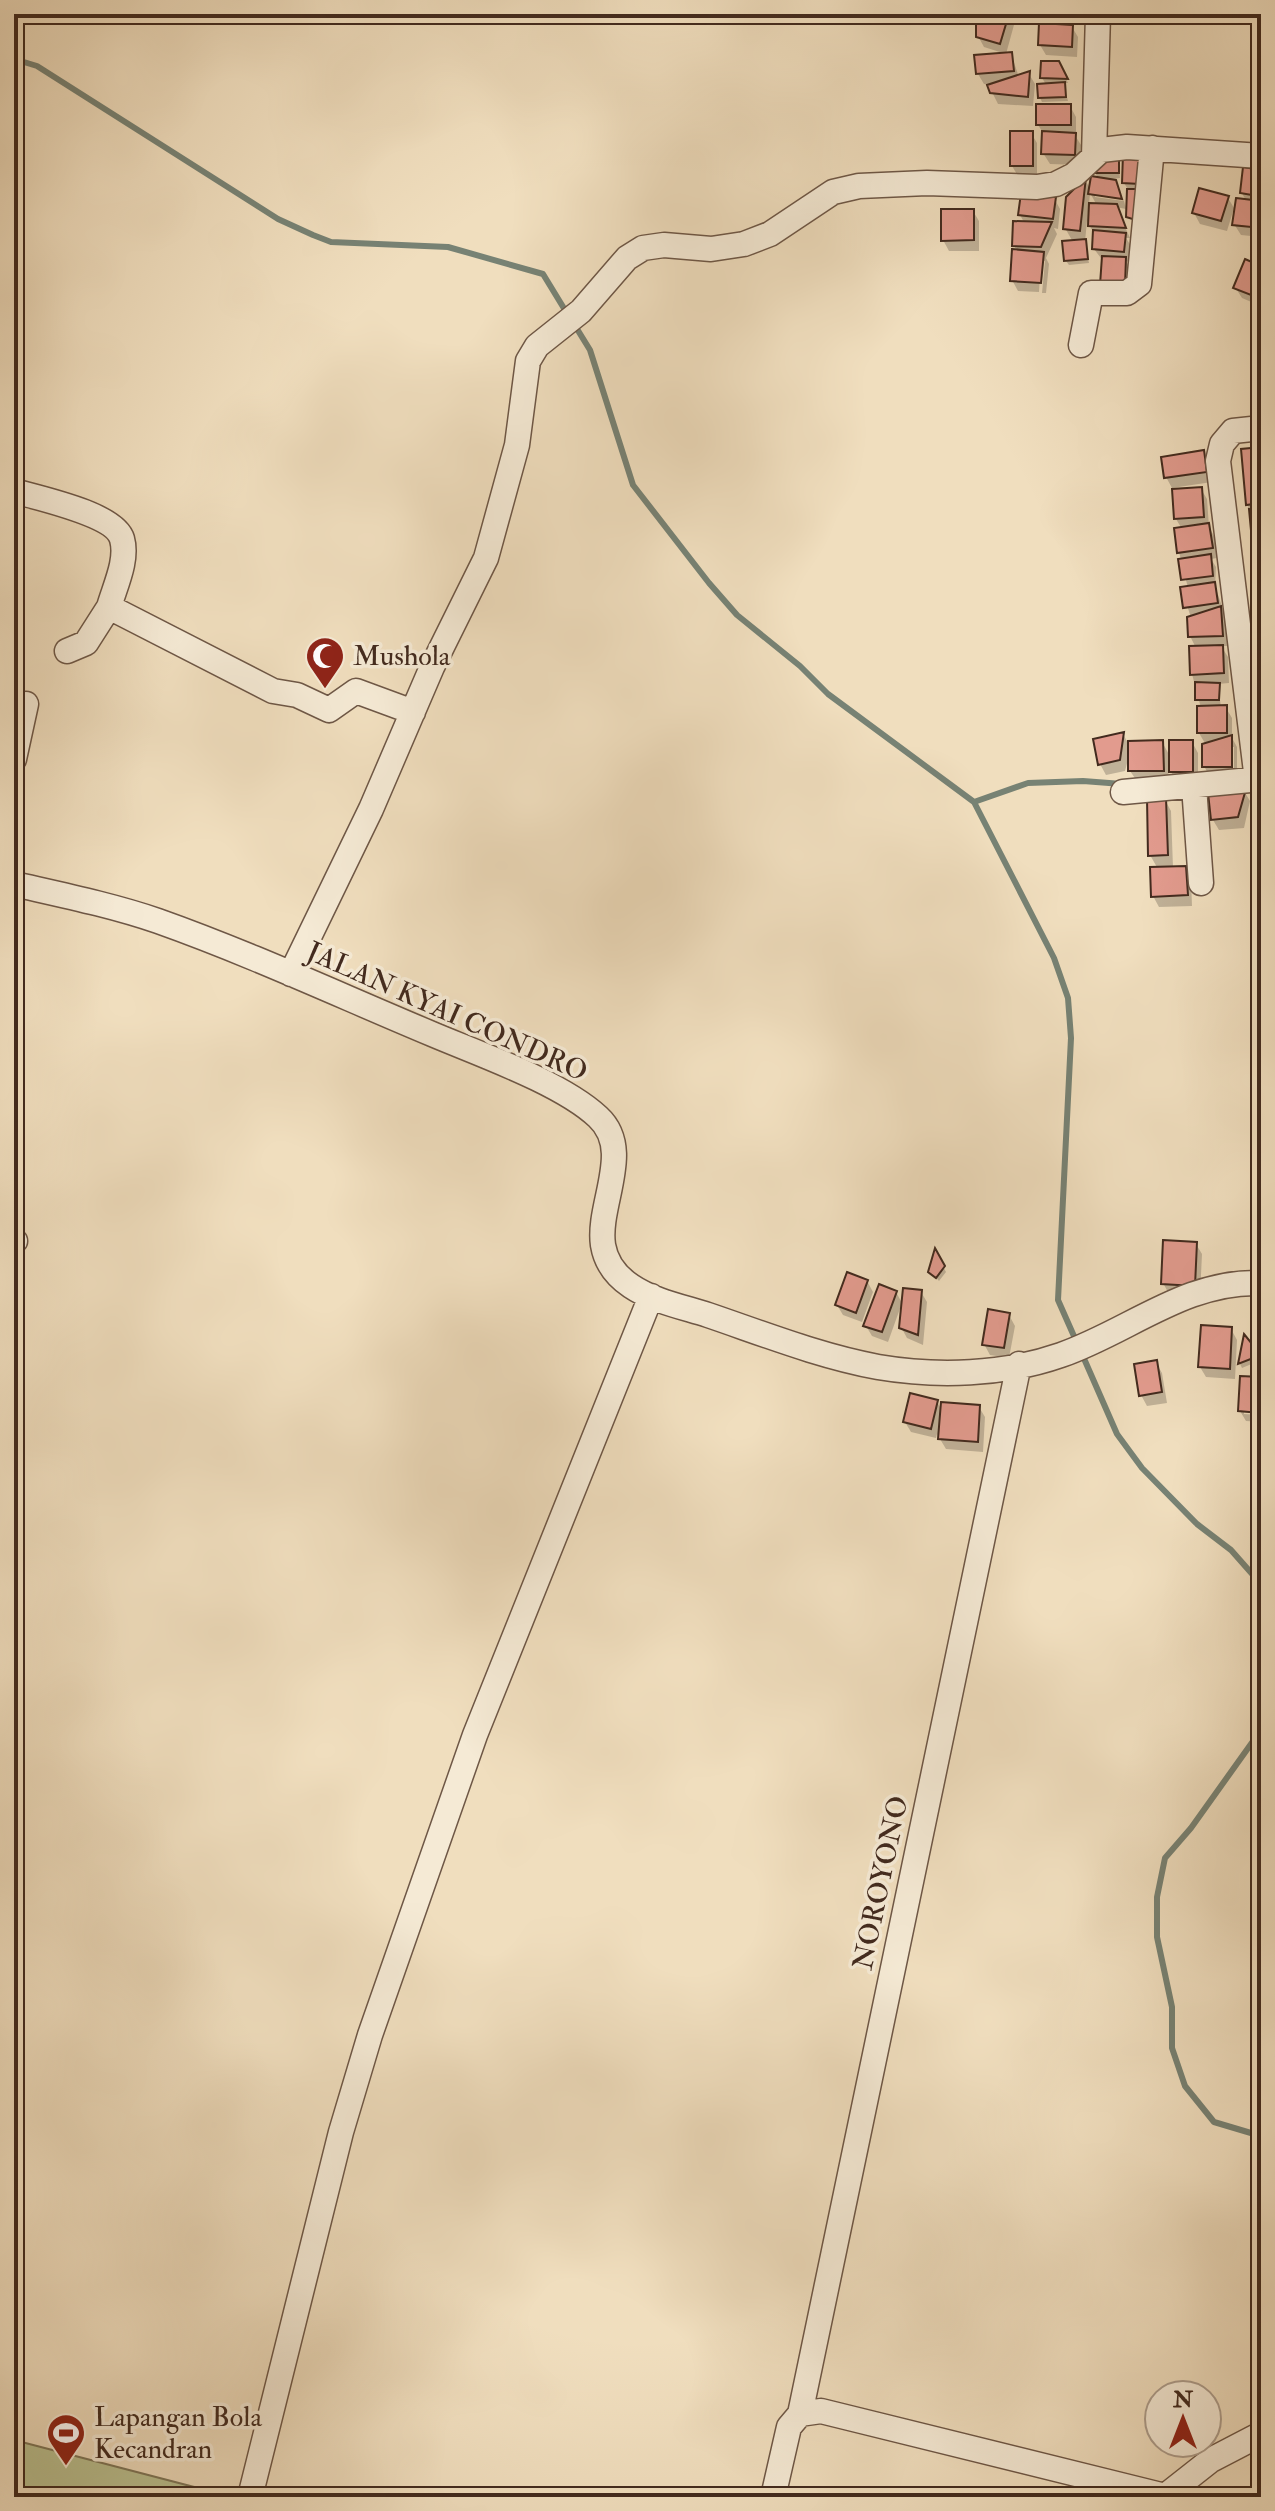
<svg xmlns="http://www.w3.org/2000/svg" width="1275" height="2511" viewBox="0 0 1275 2511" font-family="'IM FELL Double Pica',serif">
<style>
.green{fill:#bac191;stroke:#7e7658;stroke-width:2}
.shadow{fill:#0003;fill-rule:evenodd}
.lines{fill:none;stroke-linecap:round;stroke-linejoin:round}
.stream{stroke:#778274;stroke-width:6}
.building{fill:#e29b8e;stroke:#422a1e;stroke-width:2}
.minor-casing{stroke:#6e5746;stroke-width:27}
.minor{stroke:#f5ead5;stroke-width:24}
.labels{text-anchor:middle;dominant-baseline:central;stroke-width:7;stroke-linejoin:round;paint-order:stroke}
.poi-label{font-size:28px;fill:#422a1e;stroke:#f5ead5;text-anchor:start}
.street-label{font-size:28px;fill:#422a1e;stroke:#f5ead5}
</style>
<rect width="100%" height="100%" fill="#f0debe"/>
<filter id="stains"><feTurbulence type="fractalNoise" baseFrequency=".0025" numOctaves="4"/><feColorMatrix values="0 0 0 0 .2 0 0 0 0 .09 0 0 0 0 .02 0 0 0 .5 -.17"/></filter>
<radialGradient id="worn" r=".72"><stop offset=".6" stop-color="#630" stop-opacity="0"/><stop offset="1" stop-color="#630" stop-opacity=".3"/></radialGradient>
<path class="green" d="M14,2440L221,2494L220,2497H14Z"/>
<path class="shadow" d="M970,14H1017L1006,54L984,47L978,36V15Z
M1072,27L1078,37L1077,57L1046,55L1040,45Z
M1011,54L1019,77L1029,74L1035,84L1033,106L998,104L988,84H984L978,74Z
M1058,63L1068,83H1063L1068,101L1042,102L1040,98L1047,86L1042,78Z
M1070,106L1076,117V137L1081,145L1080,165L1050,164L1043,153L1044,134L1038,125Z
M1031,133L1037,143V176H1018L1012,166Z
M1140,157L1141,225L1128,216L1129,191L1124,183Z
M1118,159L1120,178L1103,180L1115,182L1122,197L1095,193V197L1124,201L1126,209L1116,207L1130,238H1126L1131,246L1129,262L1126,261L1131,270L1130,296L1094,249L1095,235L1087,221L1085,242L1089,263L1069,265L1066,261L1073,242L1065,228L1085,180L1091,190L1099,179L1095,173ZM1090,193L1094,200L1097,206L1089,205Z
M1245,170L1261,172V237L1241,235L1234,224L1246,201L1242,193Z
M1054,198L1060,209L1058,229L1054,228L1057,234L1046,258L1049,264L1046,293H1042L1045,261H1041L1039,292L1018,291L1012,280L1018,252L1014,246L1025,224L1020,215Z
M1228,198L1234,208L1227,231L1200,224L1194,213Z
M973,211L979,221V251H949L943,240Z
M1246,262L1261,268V294L1256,304L1242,298L1235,287Z
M1261,449V562L1255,551L1248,504Z
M1203,452L1212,482L1172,488L1166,477Z
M1201,489L1207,499L1209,527L1214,536L1217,558L1211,559L1216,567L1215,586L1226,618L1227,646H1221L1228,657L1229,683L1218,684L1221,708H1226L1232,718V738L1237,747V777H1234V747H1230V777H1210L1204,766L1206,745L1199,733L1201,708L1192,674L1196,648L1190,636L1191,618L1182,589L1188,588L1179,552L1182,529L1176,519Z
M1123,734L1128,743L1162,742L1171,758L1192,742L1198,753V782H1177L1168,767L1169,781H1137L1130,771V752L1125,771L1106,775L1100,764Z
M1244,791L1250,801L1244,828L1219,830L1213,820Z
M1165,800L1171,811L1173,868H1185L1191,878L1192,906L1159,907L1153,896L1158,869L1150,855Z
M1196,1244L1202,1254L1200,1296L1169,1294L1163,1283Z
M936,1253L946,1272L939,1281L930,1271Z
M867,1281L873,1292L862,1322L843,1315L837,1305Z
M896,1292L902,1303L888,1342L872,1336L866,1326Z
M921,1292L927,1302L923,1345L907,1338L901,1327Z
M1009,1315L1015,1326L1009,1358L990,1355L984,1344Z
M1231,1329L1237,1340L1235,1379L1206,1377L1200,1367Z
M1246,1338L1261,1360L1242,1368L1240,1364Z
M1156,1363L1162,1373L1167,1403L1147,1406L1141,1395Z
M1242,1378L1261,1379V1411L1244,1410V1414L1261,1415V1422L1246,1421L1240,1411Z
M937,1402L942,1410L979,1407L985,1417L983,1452L946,1449L937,1434L936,1438L911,1432L905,1422Z"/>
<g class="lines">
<path class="stream" d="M14,59L37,66L278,219L313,235L331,242L448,247L543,274L568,315
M574,324L590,350L633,485L709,583L737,615L800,666L828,694L974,802L1054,958L1068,998L1071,1038L1058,1300L1077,1343
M974,802L1028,783L1083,781L1122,784
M1082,1354L1117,1434L1142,1468L1197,1524L1231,1550L1261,1584
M1261,1730L1191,1828L1165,1858L1157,1897V1937L1172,2007V2048L1185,2086L1214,2122L1261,2136"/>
</g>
<path class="building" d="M976,14H1009L1000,44L976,37Z
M1039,23L1073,25L1072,47L1038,45Z
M1012,52L1014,71L976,74L974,55Z
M1041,61H1059L1068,79L1040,78Z
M1030,71L1028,97L990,93L987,85Z
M1065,82L1066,97L1038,98L1037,84Z
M1036,104H1071V125H1036Z
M1010,131H1033V166H1010Z
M1042,131L1076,133L1075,155L1041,154Z
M1123,154L1141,155L1140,184L1122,183Z
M1100,157H1119V173H1093Z
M1243,167L1261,170L1258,196L1240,193Z
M1091,176L1116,180L1122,199L1088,194Z
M1086,177L1080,231L1063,229L1066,197Z
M1199,188L1229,196L1221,221L1192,213Z
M1127,189H1139V221L1126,217Z
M1021,193L1056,197L1053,219L1018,215Z
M1236,198L1261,201V228L1232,225Z
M1089,203L1117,204L1126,228L1088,226Z
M941,209H974V240L941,241Z
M1013,221L1052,222L1041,247L1012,246Z
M1093,230L1126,233L1124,252L1092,249Z
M1086,239L1088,259L1064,261L1062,241Z
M1012,249L1044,252L1041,283L1010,281Z
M1102,256L1126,257L1125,286L1100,285Z
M1245,259L1261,266L1251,295L1233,288Z
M1261,447V503L1246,505L1241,449Z
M1204,450L1207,472L1164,478L1161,457Z
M1202,487L1204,517L1174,519L1172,489Z
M1249,509L1261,512V553L1253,552Z
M1209,523L1213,548L1177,553L1174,528Z
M1211,554L1213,576L1181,580L1178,559Z
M1253,561L1261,562L1260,593Z
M1215,582L1218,603L1183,608L1180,587Z
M1221,606L1223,636L1188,637L1187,617Z
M1223,645L1224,673L1190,675L1189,646Z
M1195,682L1220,683L1219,700H1195Z
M1227,705V733H1197V706Z
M1124,732L1120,760L1098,765L1093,739Z
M1232,735V767H1202V744Z
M1163,740L1164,771H1128V741Z
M1169,740H1193V772H1169Z
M1246,789L1238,817L1211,820L1208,793Z
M1261,790V810L1254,808Z
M1147,798H1166L1168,855L1148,856Z
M1186,866L1188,895L1151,897L1150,867Z
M1163,1240L1197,1242L1195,1286L1161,1284Z
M935,1248L945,1266L936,1278L928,1272Z
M847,1272L868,1280L856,1313L835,1305Z
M879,1284L897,1291L882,1332L863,1326Z
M903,1288L922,1290L918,1335L899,1328Z
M988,1309L1010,1313L1004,1348L982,1345Z
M1201,1325L1232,1327L1230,1369L1198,1367Z
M1244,1334L1261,1355L1238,1364Z
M1157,1360L1162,1392L1139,1396L1134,1364Z
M1240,1376L1261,1377L1260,1413L1238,1411Z
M910,1393L938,1400L931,1429L903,1422Z
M941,1402L980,1405L978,1442L938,1439Z"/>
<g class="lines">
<defs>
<path id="minor" d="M1094,156L1098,14
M1081,345L1091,293H1127L1139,284L1152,148
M14,491C38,498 115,514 122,539C128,560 115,586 109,607L273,691L297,695L329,710L356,691L413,712
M67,651L86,643L109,607
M14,759L26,704
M1257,780L1218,461L1222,444L1233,431L1261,428
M1194,786L1201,883
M1123,792L1261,779
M14,884C62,895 111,905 158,921C251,954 341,996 432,1034C479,1054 562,1083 598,1117C634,1150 597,1204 603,1245C606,1263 616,1276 631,1286C653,1301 683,1307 708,1315C764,1334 819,1356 878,1367C937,1377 1004,1375 1061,1355C1128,1332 1186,1280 1261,1283
M291,974L371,809L432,667L486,558L517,445L528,361L537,346L581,311L627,258L643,248L664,245L711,249L744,244L770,234L833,192L859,186L927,183L1037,187L1056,184L1074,175L1101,150L1127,147L1261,156
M14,1241H15
M800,2414L821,2411L1165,2496
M250,2497L341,2132L370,2035L475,1735L651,1296
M773,2497L789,2427L800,2414L1019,1364
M1164,2497L1211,2460L1261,2434"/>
</defs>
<use href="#minor" class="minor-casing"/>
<use href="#minor" class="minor"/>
</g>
<defs>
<symbol id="mosque-pin" viewBox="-11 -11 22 30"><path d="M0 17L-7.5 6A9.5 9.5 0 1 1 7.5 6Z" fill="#8f2418" stroke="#f5ead5"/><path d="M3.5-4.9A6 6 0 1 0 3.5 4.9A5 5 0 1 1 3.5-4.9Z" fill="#fff"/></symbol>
<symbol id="stadium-pin" viewBox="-11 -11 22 30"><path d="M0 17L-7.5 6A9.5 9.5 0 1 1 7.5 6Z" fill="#8f2418" stroke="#f5ead5"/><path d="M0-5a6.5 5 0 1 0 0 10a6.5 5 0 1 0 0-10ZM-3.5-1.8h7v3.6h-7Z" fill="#fff"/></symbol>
</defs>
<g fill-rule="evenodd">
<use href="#mosque-pin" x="303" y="634" width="44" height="60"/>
<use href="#stadium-pin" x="44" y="2411" width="44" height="60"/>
</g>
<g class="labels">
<g class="poi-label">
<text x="353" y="656">Mushola</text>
<text x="94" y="2417">Lapangan Bola<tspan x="94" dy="32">Kecandran</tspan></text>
</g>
<g class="street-label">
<text transform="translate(447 1012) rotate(24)">JALAN KYAI CONDRO</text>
<text transform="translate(881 1883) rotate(-78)">NOROYONO</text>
</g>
</g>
<rect width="1275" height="2511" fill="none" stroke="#f0debe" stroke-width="48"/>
<rect x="16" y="16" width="1243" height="2479" fill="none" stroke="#422a1e" stroke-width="4"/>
<rect x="24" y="24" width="1227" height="2463" fill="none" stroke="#422a1e" stroke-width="2"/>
<g transform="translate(1183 2419)"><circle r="38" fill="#f5ead5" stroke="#ad9d8c" stroke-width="2"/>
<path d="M0-6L14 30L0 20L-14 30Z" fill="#8f2418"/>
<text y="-12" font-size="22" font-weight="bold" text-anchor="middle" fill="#422a1e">N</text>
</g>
<rect width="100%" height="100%" filter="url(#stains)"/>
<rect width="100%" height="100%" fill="url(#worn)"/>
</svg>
